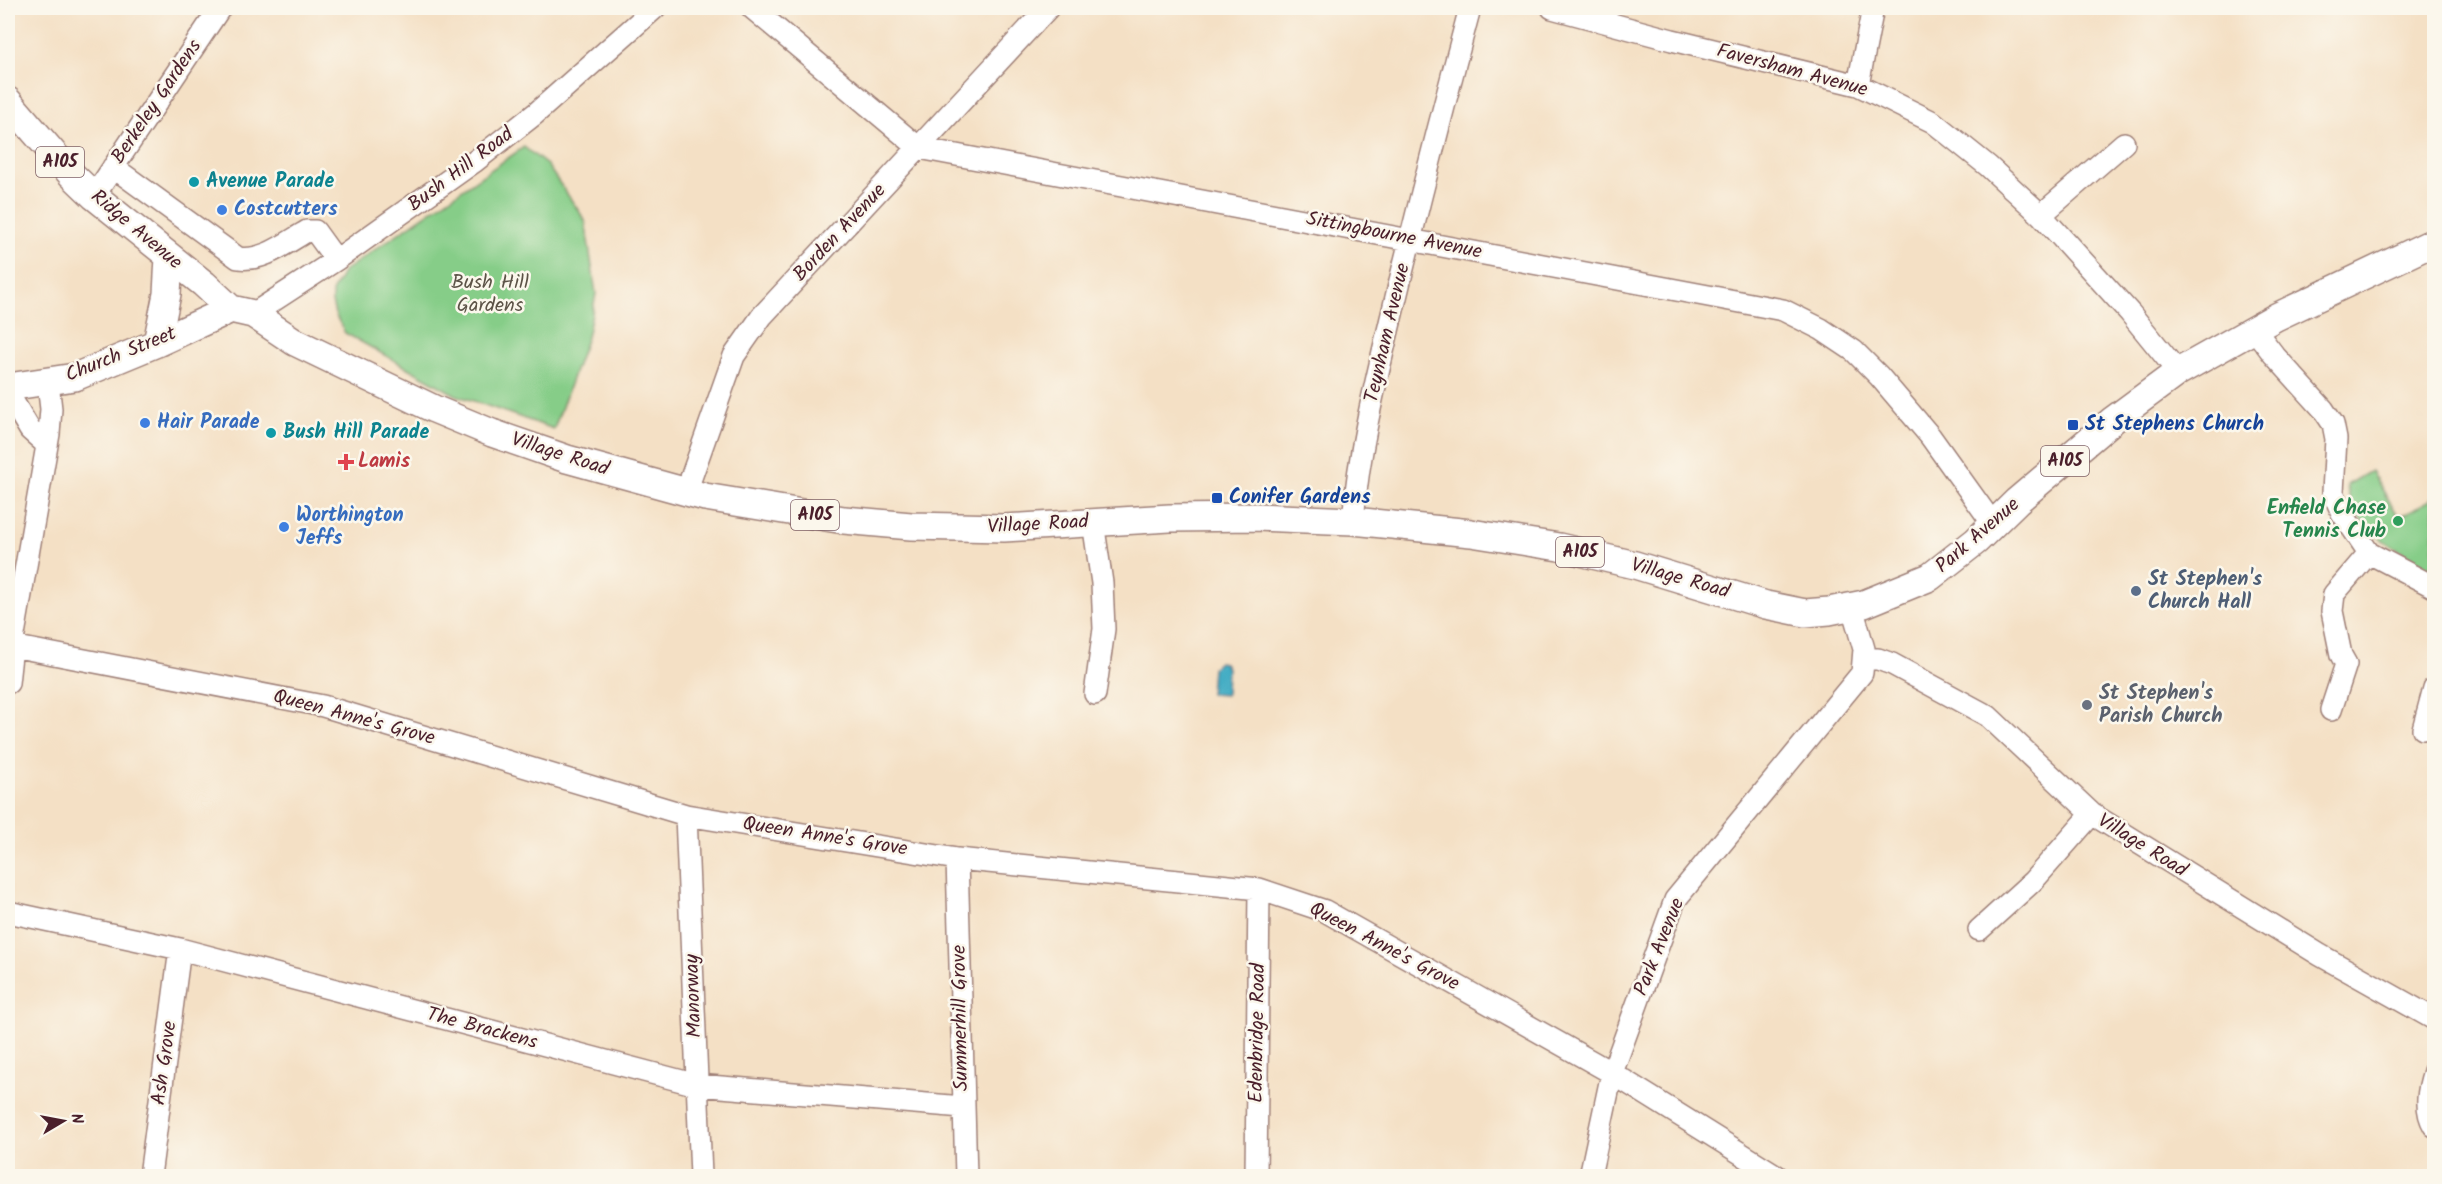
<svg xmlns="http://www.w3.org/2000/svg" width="2442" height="1184" viewBox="0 0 2442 1184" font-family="Kalam,sans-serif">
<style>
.green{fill:#86cd88;stroke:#68765a;stroke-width:1.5}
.water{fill:#45adc4;stroke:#486678;stroke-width:1.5}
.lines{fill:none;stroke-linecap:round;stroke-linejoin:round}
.minor-casing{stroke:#9f8078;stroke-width:24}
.major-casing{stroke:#9f8078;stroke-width:30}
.minor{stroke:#fff;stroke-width:21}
.major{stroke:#fff;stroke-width:27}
.culture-dot{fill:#0f9aa8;stroke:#fbf7ec;stroke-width:2}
.shop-dot{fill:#3f7fe0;stroke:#fbf7ec;stroke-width:2}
.transit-dot{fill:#1a4fb4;stroke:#fbf7ec;stroke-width:2}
.health-dot{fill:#e0444e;stroke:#fbf7ec;stroke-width:2}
.leisure-dot{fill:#2e9e5b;stroke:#fbf7ec;stroke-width:2}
.service-dot{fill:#5c6f8a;stroke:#fbf7ec;stroke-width:2}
.worship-dot{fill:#6b7280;stroke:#fbf7ec;stroke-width:2}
.labels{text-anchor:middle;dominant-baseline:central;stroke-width:5;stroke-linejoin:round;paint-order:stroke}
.shield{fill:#fbf7ec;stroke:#7f6065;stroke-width:1.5}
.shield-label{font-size:18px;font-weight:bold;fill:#4a1f2b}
.street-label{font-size:20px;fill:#4a1f2b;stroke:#fbf7ec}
.culture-label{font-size:20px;font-weight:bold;fill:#0d838f;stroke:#fbf7ec;text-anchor:start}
.shop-label{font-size:20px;font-weight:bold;fill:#366cbe;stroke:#fbf7ec;text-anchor:start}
.park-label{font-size:20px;fill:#5c5347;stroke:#fbf7ec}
.transit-label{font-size:20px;font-weight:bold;fill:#164399;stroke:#fbf7ec;text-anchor:start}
.health-label{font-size:20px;font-weight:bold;fill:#be3a42;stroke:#fbf7ec;text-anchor:start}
.leisure-label{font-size:20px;font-weight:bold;fill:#27864d;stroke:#fbf7ec;text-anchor:end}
.service-label{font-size:20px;font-weight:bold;fill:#4e5e75;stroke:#fbf7ec;text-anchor:start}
.worship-label{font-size:20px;font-weight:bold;fill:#5b616d;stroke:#fbf7ec;text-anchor:start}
</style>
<rect width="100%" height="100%" fill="#fbf7ec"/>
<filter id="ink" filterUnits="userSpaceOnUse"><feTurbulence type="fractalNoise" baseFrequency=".0167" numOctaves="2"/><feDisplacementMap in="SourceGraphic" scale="12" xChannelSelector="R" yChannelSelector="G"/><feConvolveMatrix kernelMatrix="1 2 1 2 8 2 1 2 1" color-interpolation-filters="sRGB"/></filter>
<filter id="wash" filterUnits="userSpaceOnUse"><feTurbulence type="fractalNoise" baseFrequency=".008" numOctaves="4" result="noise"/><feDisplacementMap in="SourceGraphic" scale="24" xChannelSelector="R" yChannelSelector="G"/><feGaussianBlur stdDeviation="1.35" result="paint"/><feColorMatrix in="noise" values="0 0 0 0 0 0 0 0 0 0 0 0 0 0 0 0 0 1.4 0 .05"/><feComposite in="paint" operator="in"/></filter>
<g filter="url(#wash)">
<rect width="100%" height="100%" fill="#f4e0c5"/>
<path class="green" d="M524,147L547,165L585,220L596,294L587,337L554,429L456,395L345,333L335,314L332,302V292L344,271Z
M2371,471L2399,517L2434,498V570C2399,550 2351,531 2347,485Z"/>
<path class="water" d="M1219,662L1224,663L1227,668L1226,695L1210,694L1212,668Z"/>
</g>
<g filter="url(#ink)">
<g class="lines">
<defs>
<path id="minor" d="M752,8L919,148L1783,310L1821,329L1854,351L1879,376L1930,436L1993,524
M1552,8L1672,40L1858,85L1933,122L1988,166L2041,215L2130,313L2178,372
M1858,85L1873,8
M113,167L238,258C263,262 286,243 307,231H315L336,260
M94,196L220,8
M2041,215L2124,143
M253,314L336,260L474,162L535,114L655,8
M2254,329L2274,355L2323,409L2333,424L2336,439L2333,492L2342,513L2369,553L2434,587
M8,393L30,430L47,445
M686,492L734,356L762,316L1048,8
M1353,521C1359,443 1380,365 1398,289C1421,195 1445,101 1470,8
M1093,522L1102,583L1104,629L1095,694
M12,646L323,706L686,815L957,859L1259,889L1325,911L1612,1073L1777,1176
M1865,659H1878L1892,664L1988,716L2092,814L2320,955L2434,1019
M8,683L12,646L49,434L51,409L48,383
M2331,710L2346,664L2341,655L2332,611L2334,594L2369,553
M2423,729L2434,688
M686,815L701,1176
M957,859L966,1176
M8,912L180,949L697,1085L963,1107
M1979,930L2033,881L2092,814
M2434,1071C2428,1089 2424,1109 2434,1126
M150,1176L180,949
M1256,1176L1259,889
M1590,1176L1612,1073L1675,900L1862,673L1864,649L1852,607"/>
<path id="major" d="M8,101L71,174L94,196L204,284L231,309L253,314L295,342L434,409L492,433L567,459L705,497L844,520L911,526L1004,528L1170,518L1257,517L1353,521L1471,533L1559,547L1635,565L1766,605L1805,613L1829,611L1864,604L1930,577L1976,541L2017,501L2113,420L2178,372L2276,317L2434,242
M157,343L167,294L169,257
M8,387L75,377L157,343L231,309"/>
</defs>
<use href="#minor" class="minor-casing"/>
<use href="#major" class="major-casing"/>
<use href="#minor" class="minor"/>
<use href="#major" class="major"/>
</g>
</g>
<g class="culture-dot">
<circle cx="194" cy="182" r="6"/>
<circle cx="271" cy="433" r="6"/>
</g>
<g class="shop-dot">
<circle cx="222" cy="210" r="6"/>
<circle cx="145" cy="423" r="6"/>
<circle cx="284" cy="527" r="6"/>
</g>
<g class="transit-dot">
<rect x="2067" y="419" width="12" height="12" rx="3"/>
<rect x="1211" y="492" width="12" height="12" rx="3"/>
</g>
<path class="health-dot" d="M343 453h6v6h6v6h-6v6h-6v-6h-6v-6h6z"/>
<circle class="leisure-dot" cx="2398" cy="521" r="6"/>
<circle class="service-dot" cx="2136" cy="591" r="6"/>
<circle class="worship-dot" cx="2087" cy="705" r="6"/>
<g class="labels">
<g class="shield">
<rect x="36" y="147" width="48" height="30" rx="4.5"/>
<rect x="2041" y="446" width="48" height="30" rx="4.5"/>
<rect x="791" y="500" width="48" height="30" rx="4.5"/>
<rect x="1556" y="537" width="48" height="30" rx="4.5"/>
</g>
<g class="shield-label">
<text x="60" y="162">A105</text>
<text x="2065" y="461">A105</text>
<text x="815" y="515">A105</text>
<text x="1580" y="552">A105</text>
</g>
<g class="street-label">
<text transform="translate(1792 71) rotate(15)">Faversham Avenue</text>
<text transform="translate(157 102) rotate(-56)">Berkeley Gardens</text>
<text transform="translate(461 170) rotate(-37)">Bush Hill Road</text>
<text transform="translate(136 230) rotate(40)">Ridge Avenue</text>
<text transform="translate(840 233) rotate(-47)">Borden Avenue</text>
<text transform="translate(1394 236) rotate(11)">Sittingbourne Avenue</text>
<text transform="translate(1388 333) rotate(-77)">Teynham Avenue</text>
<text transform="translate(121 355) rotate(-22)">Church Street</text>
<text transform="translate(560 455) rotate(18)">Village Road</text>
<text transform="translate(1038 525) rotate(-3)">Village Road</text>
<text transform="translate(1978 536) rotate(-41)">Park Avenue</text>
<text transform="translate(1680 579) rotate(16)">Village Road</text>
<text transform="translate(354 718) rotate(15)">Queen Anne's Grove</text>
<text transform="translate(825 837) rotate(9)">Queen Anne's Grove</text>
<text transform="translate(2142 846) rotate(32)">Village Road</text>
<text transform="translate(1384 947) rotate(28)">Queen Anne's Grove</text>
<text transform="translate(1660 947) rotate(-68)">Park Avenue</text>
<text transform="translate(694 996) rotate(-92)">Manorway</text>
<text transform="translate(961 1018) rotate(-91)">Summerhill Grove</text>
<text transform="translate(482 1029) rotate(15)">The Brackens</text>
<text transform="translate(1258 1033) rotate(-89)">Edenbridge Road</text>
<text transform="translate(165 1063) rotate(-82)">Ash Grove</text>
</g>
<g class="culture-label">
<text x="206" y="182">Avenue Parade</text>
<text x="283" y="433">Bush Hill Parade</text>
</g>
<g class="shop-label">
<text x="234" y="210">Costcutters</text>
<text x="157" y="423">Hair Parade</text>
<text x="296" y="516">Worthington<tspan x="296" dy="23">Jeffs</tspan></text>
</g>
<g class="park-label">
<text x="490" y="283">Bush Hill<tspan x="490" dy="23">Gardens</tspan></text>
</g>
<g class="transit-label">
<text x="2085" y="425">St Stephens Church</text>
<text x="1229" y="498">Conifer Gardens</text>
</g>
<g class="health-label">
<text x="358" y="462">Lamis</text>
</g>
<g class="leisure-label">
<text x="2386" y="509">Enfield Chase<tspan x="2386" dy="23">Tennis Club</tspan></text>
</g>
<g class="service-label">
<text x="2148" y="580">St Stephen's<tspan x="2148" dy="23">Church Hall</tspan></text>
</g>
<g class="worship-label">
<text x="2099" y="694">St Stephen's<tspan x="2099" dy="23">Parish Church</tspan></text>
</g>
</g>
<rect width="2442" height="1184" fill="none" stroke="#fbf7ec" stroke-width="30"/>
<g transform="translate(63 1121) rotate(80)" stroke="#fbf7ec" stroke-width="4.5" paint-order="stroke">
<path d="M0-4.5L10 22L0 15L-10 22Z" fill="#4a1f2b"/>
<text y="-9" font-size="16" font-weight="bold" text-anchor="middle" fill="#4a1f2b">N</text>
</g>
</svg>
